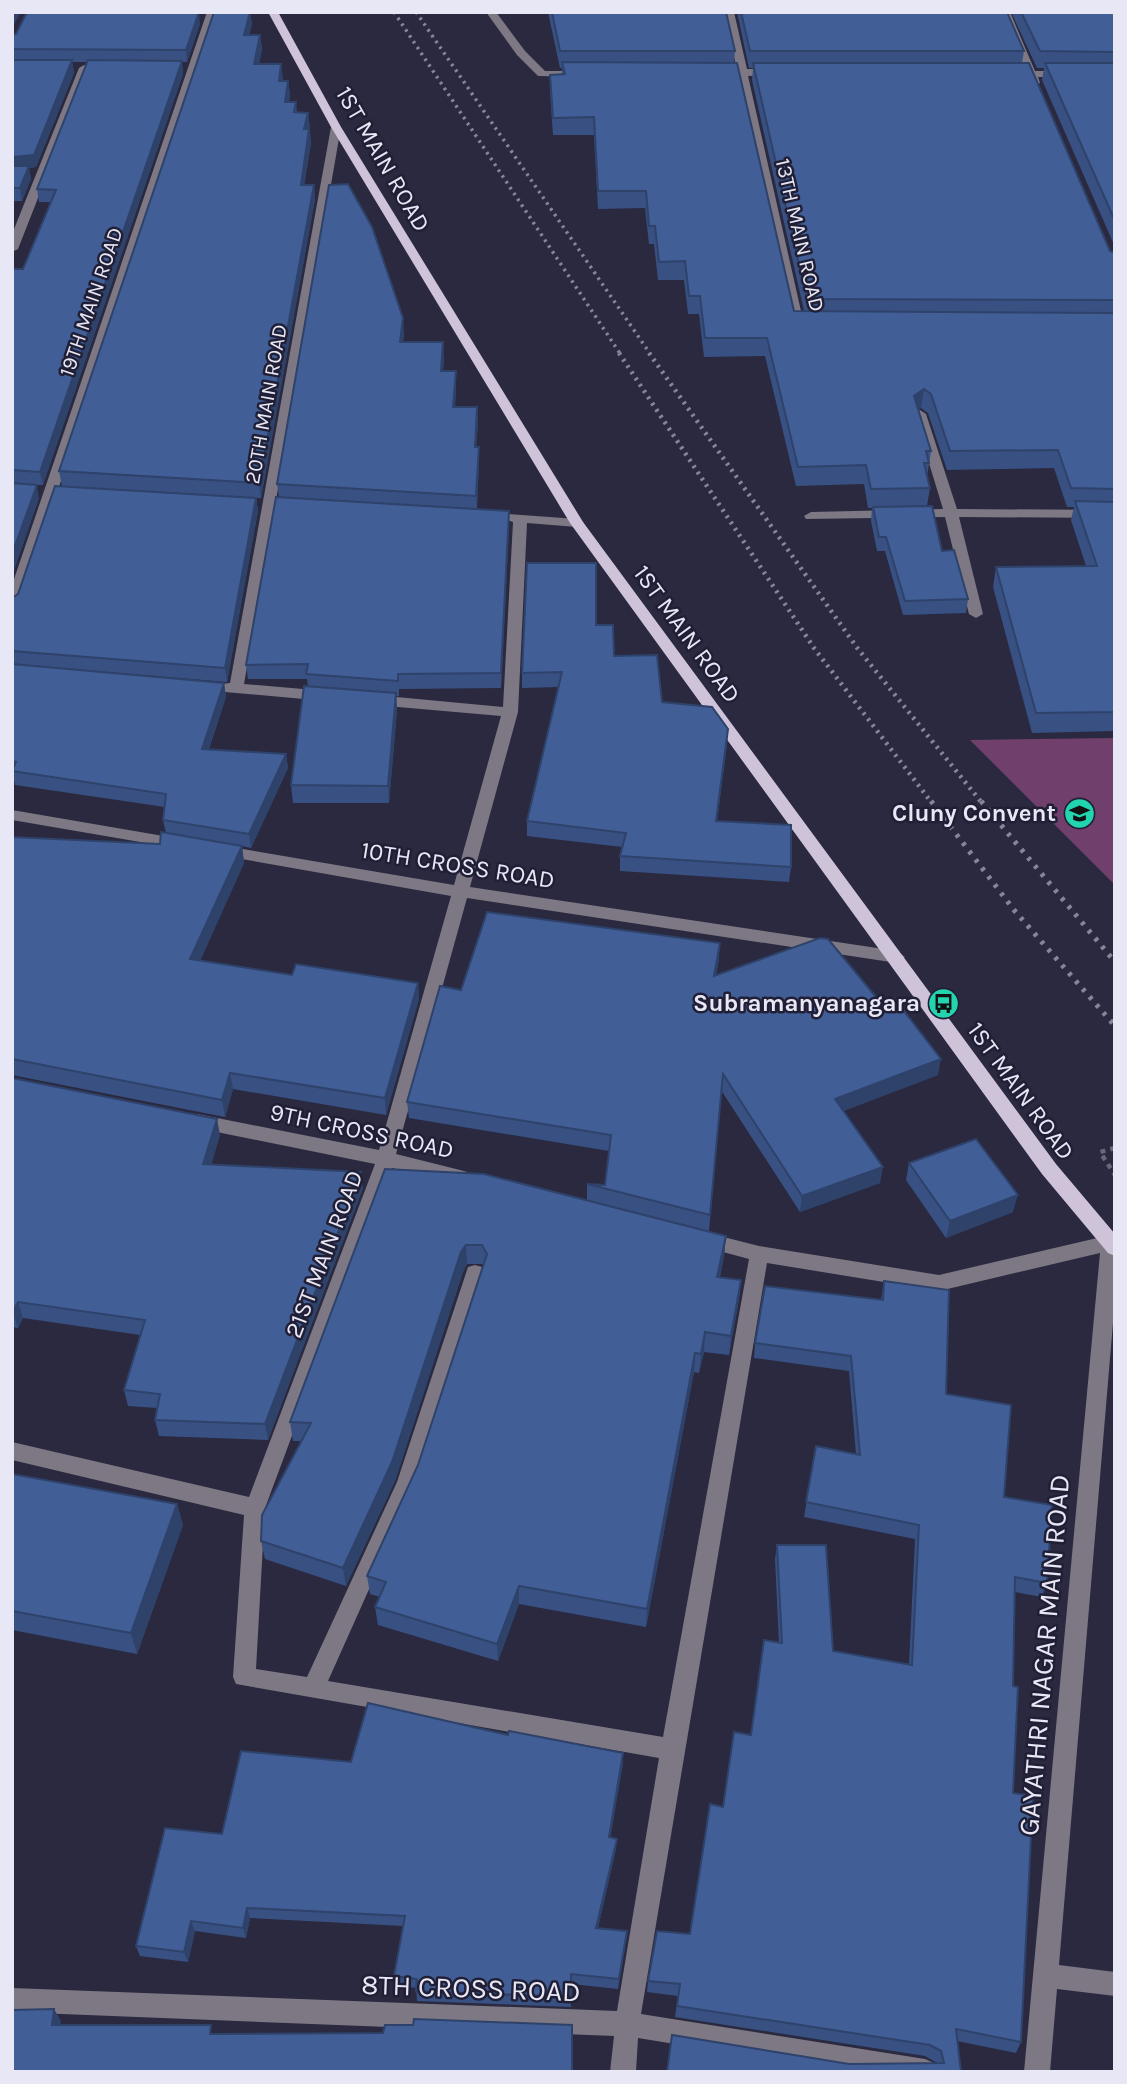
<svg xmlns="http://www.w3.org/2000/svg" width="1127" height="2084" viewBox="0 0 1127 2084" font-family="Karla,sans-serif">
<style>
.green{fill:#703f6c}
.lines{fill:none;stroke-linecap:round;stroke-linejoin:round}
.path{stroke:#68677b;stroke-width:4.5;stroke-dasharray:5 5;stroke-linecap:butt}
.minor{fill:#7d7883;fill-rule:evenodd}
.major{fill:#cfc3da;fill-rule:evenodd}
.rail-far2{stroke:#878699;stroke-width:3.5;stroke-dasharray:2.5 4.5;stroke-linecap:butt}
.rail-far1{stroke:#878699;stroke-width:4.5;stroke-dasharray:2.5 5;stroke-linecap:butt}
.rail{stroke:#878699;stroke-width:5;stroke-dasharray:3.5 7;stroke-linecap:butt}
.wall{fill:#385182}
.shaded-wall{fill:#2e426a}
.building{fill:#415e97;stroke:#2e426a;stroke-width:2}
.labels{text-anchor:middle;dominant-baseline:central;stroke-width:5;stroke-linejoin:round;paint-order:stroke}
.far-street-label{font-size:21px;fill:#e7e7f6;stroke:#211f35}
.street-label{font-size:24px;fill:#e7e7f6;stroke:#211f35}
.poi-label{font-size:24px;font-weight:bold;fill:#e7e7f6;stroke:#211f35;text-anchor:end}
.near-street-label{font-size:28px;fill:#e7e7f6;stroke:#211f35}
</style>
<rect width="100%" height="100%" fill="#2a293f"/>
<path class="green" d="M1115,738V885L970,740Z"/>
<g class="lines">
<path class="path" d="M1115,1148L1100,1152L1115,1175"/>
<path class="minor" d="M207,12H217L19,607L12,611V585Z
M486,12H496L525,51L545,71H586L591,74L586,77L538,76L517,55Z
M724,12H734L747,69H775L780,72L775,75L748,76L803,320L811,321V327L798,328L792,324L738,76H716L711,73L716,70H737Z
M1000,12H1010L1035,71H1115V77H1038L1040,83L1035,86L1031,85L1027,77L1006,76V72L1025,71Z
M84,65L89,68L18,249L12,252V234L79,68Z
M336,124L341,127L244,684L326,691L333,696L326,701L225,692L218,687L220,684L230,683L331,127Z
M920,410L926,414L957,509L1115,510V518L959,517L983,614L976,618L969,614L945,517L806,519L804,516L811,512L943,509L914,414Z
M508,514L577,519L584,523L577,527L527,523L518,712L470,887L897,951L905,957L897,963L467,898L396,1154L460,1170L467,1172L469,1177L467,1182L460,1184L392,1168L265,1508L256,1669L307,1677L397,1482L468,1267L475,1265L482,1267L485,1273L417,1482L328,1681L663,1737L749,1259L697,1245L695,1240L697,1235L704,1232L759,1246L939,1275L1110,1235L1115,1237V1299L1059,1965L1115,1972V1996L1057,1989L1050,2072H1024L1100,1253L939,1291L767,1263L641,2014L925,2059L934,2063L937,2072H846L638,2038L636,2072H610L614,2036L12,2012V1988L617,2011L659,1758L236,1684L233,1677L244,1515L12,1460V1442L249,1497L375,1164L197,1128L191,1126L188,1121L191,1116L197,1114L379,1150L451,896L219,855L211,850L219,845L454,885L501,716L375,705L368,700L375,695L503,707L513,522L501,518Z
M12,810L181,839L189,844L181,849L12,820Z"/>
<path class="major" d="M268,12H278L341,127L583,522L1056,1164L1115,1234V1256L1108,1253L1042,1174L570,523L331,127Z"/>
<path class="rail-far2" d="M394,12L621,355
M416,12L651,355"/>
<path class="rail-far1" d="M619,353L814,648L932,803
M649,353L858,649L982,803"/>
<path class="rail" d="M931,801L1014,910L1115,1026
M981,801L1115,962"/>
</g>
<path class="wall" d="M214,12H250L252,24L249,35H260L262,49L259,64L283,78L282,81H288L290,95L289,102H296L297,113H308L311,143L304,185H314L315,199L261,498H256L258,511L227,682L94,671L224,683L226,697L209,749L286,754L288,768L251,848L242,846L244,863L200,961L292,975L418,983L419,999L386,1115L233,1089L225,1117L12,1075V837L160,844L166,833L163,820L165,807L15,785L13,775L12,598L18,594L62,487L59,471Z
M548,12H726L735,51L734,62L794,311H804L752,80L753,68H749L737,12H1007L1024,51L1022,63L1110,251L1115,253V731L1032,733L993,587L996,567L1086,566L1071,520L1074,507H1067L1054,468L947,470L928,413L921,408L918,410L931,451L927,477L930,488L927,506L942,551L968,599L966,613L903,615L885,551H877L871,521L872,508H868L864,484L796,486L765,356L704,357L699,314H688L684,280H658L654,244H649L645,208L598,209L594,135H553L550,92V75L562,74V68H560Z
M1011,12H1115V247L1042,80L1044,68H1037Z
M200,24L187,62H182L183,74L43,485H33L39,498L12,576V269H23L51,202H39L37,189L87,62H72L74,73L36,167L29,168L31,179L22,201H12V35Z
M404,332L403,342L444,357L443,371H456V386L455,407H477L478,421L476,447H479V462L477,509L509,525L501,688L399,689V696H396L397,710L389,803H293L291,785L308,686L307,679H248L246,665L279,497L277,484Z
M596,625L614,656L662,702L727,744L717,821L791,867L789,882L620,871V856L622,847L527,836V821L558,687L522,688V673Z
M719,959L716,975L938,1075L843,1111L880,1183L800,1212L721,1090L709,1231L587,1200V1184L605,1185L609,1151L409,1118L407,1102L461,990Z
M12,1078L220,1135L211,1164L363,1188L268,1440L159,1436L155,1420L157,1408L128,1406L124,1390L140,1335L23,1318L18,1328L12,1327Z
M909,1163L1013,1212L946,1238L906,1180Z
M385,1169L726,1236L724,1256L720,1277L741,1280L739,1299L729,1355L704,1352L699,1373L694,1372L646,1627L519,1604L498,1661L378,1625L375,1607L380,1597L370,1594L367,1576L418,1465L483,1264H467L463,1272L395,1481L346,1586L265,1559L261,1541L301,1441H293L290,1422Z
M884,1281L1004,1497L1047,1583L1042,1597L1015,1592L1013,1686V1793L1021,2042L1016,2053L957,2041L961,2072L849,2064L937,2063L925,2056L675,2017L678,1996L647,1992L648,1981L690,1934L723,1807L751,1735L779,1643L775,1559L777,1545L833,1651L909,1664L915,1539L804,1517L816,1446L856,1454L849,1371L754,1358L755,1343L881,1300Z
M12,1474L177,1504L183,1525L137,1654L12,1630Z
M508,1735L623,1753V1763L610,1837L616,1849L598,1928L626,1940L618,1989L571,1984V2007L417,2001L416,1988L396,1985L394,1976L403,1926L250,1918L246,1938L195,1931L188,1962L140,1956L136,1946L222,1834L351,1762Z"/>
<path class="shaded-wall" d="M12,12H21L12,28Z
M199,12L200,24L187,62L186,50Z
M250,12L252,24L246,49L244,35Z
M260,35L262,49L256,78L254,64Z
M72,60L74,73L36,167L29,168L31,179L22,201L20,188L12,170V157Z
M182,61L183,74L43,485L40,472Z
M281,64L283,78L280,95L279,81Z
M288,81L290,95L286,116L285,102Z
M308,113L310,127L306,143L304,129Z
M309,129L311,143L302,200L301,185Z
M314,185L315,199L261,498L259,483Z
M403,318L404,332L401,356L400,342Z
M443,342L444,357L442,386L441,371Z
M456,371V386L454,421L453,407Z
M924,389L921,408L911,415L914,396Z
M477,407L478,421L475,462V447Z
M479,447V462L477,510L476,496Z
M37,485L39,498L12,576V554Z
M256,498L258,511L227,682L225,668Z
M509,511V525L501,688V673Z
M224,683L226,697L204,762L202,749Z
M396,693L397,710L389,803L388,786Z
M728,729L727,744L715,836L716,821Z
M286,754L288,768L251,848L249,834Z
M242,846L244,863L193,976L190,959Z
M720,943L719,959L713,992L714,976Z
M418,983L419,999L386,1115L385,1098Z
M941,1059L938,1075L833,1115L835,1099Z
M230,1073L233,1089L225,1117L222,1100Z
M217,1119L220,1135L207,1180L203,1164Z
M883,1167L880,1183L800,1212L802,1196Z
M361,1172L363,1188L268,1440L265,1424Z
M1018,1195L1013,1212L946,1238L950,1221Z
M726,1236L724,1256L716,1296L717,1277Z
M466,1245L467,1264L463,1272L395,1481L346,1586L343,1568L461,1252Z
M741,1280L739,1299L729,1355L731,1336Z
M18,1302L23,1318L18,1328L13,1313Z
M705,1332L704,1352L699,1373L701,1354Z
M695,1353L694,1372L646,1627L647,1609Z
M177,1504L183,1525L137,1654L131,1633Z
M519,1586V1604L498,1661L497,1644Z
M623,1753V1763L609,1847V1837Z
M617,1839L616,1849L596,1937V1928Z
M247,1908L250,1918L246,1938L243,1928Z
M191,1921L195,1931L188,1962L184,1952Z
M627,1931L626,1940L618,1989L619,1979Z
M54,2009L61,2021L58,2037L52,2025Z"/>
<path class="building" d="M27,12H199L186,50L12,49V35L16,34Z
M214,12H250L244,35H260L254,64H281L279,81H288L285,102H296L294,112L308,113L304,129H309L301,185H314L259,483L59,471Z
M552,12H726L735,51H560Z
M741,12H1007L1024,51H750Z
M1021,12H1115V52L1040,51Z
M12,60H72L34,155L12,157Z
M88,60L182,61L40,472L12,470V269H23L56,190L37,189Z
M562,62L737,63L794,311L1115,313V489L1071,488L1058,450L950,451L931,394L924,389L914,396L931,451H926L929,463H924L930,488L871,489L866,465L798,467L767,338H705L700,296H689L685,261L659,262L655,226H649L646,191H598L594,117L553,118L550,75L565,74Z
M753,63H1029L1110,251L1115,253V300L807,299Z
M1045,63H1115V221Z
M12,166H29L20,188H12Z
M348,184L372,227L403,318L400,342H443L441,371H456L453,407H477L475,447H479L476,496L277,484L329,185Z
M12,483L37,485L12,554Z
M55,486L256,498L225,668L12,651V598L18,594Z
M276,497L509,511L501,673L398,674V681L306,674L308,664L246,665Z
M1075,501L1115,502V712L1036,713L996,567L1097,566Z
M932,506L942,551L954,550L968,599L905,601L886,537H879L873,507Z
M527,563H596V625H613L614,656L657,655L662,702L712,707L728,729L716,821L791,825V867L620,856L626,833L527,821L562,672L522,673Z
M12,664L224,683L202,749L286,754L249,834L163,820L166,794L12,771L16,762L12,761Z
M304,686L396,693L388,786L291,785Z
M161,832L242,846L190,959L292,975L296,964L418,983L385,1098L230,1073L222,1100L12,1059V837L160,844Z
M487,912L720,943L714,976L820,938L828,939L881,1003L894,998L941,1059L835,1099L883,1167L802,1196L723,1074L710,1215L587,1184L605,1185L611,1135L407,1102L440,986L461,990Z
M12,1078L217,1119L203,1164L361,1172L265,1424L155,1420L160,1394L124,1390L145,1320L18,1302L12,1313Z
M976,1139L1018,1195L950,1221L909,1163Z
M385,1169L484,1174L726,1236L717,1277L741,1280L731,1336L705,1332L701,1354L695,1353L647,1609L519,1586L497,1644L375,1607L386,1582L367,1576L418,1465L487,1254L482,1245H466L461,1252L392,1462L343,1568L261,1541L262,1515L311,1423L290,1422Z
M884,1281L949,1290L946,1394L1011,1405L1004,1497L1052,1505L1047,1583L1015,1577L1013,1686L1018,1687L1013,1793L1033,1796L1021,2042L956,2029L961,2072H667L672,2035L849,2064L944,2063L941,2051L930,2045L677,2006L680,1984L648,1981L657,1931L690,1934L710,1804L723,1807L734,1732L751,1735L764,1640L782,1643L777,1545H826L833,1651L912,1665L919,1525L806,1502L816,1446L860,1455L851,1356L755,1343L765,1286L883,1300Z
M12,1474L177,1504L131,1633L12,1611Z
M368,1703L508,1735L509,1731L623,1753L609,1837L617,1839L596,1928L627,1931L619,1979L571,1974V1997L416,1991L417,1979L394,1976L405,1916L247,1908L243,1928L191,1921L184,1952L136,1946L165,1828L222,1834L241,1751L351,1762Z
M54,2009L52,2025H211L210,2034L383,2033L385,2025H413L414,2019L572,2025V2072H12V2010Z"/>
<defs>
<symbol id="school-disc" viewBox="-11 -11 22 22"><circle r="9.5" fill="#23d5af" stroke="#211f35"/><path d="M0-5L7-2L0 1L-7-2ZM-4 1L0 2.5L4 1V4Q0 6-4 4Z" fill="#111"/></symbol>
<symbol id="bus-disc" viewBox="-11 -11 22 22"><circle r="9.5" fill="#23d5af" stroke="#211f35"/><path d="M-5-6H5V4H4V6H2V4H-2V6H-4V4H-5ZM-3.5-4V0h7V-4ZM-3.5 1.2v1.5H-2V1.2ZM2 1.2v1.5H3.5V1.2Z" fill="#111"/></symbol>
</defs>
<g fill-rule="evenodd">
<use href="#school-disc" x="1062" y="796" width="35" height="35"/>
<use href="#bus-disc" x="926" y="986" width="35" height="35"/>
</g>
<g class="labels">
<g class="far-street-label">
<text transform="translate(800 235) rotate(77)">13TH MAIN ROAD</text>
<text transform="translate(91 302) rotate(-71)">19TH MAIN ROAD</text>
<text transform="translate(266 404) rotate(-80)">20TH MAIN ROAD</text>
</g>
<g class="street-label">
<text transform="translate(383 159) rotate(60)">1ST MAIN ROAD</text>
<text transform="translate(687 634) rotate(54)">1ST MAIN ROAD</text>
<text transform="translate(458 865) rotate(9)">10TH CROSS ROAD</text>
<text transform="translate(1021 1091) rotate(54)">1ST MAIN ROAD</text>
<text transform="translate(362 1131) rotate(12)">9TH CROSS ROAD</text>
<text transform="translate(324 1254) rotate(-69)">21ST MAIN ROAD</text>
</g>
<g class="poi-label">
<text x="1056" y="813">Cluny Convent</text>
<text x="920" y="1003">Subramanyanagara</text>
</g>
<g class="near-street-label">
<text transform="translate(1044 1655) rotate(-85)">GAYATHRI NAGAR MAIN ROAD</text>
<text transform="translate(471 1988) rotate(2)">8TH CROSS ROAD</text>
</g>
</g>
<rect width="1127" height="2084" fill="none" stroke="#e7e7f6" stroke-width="28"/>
</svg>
